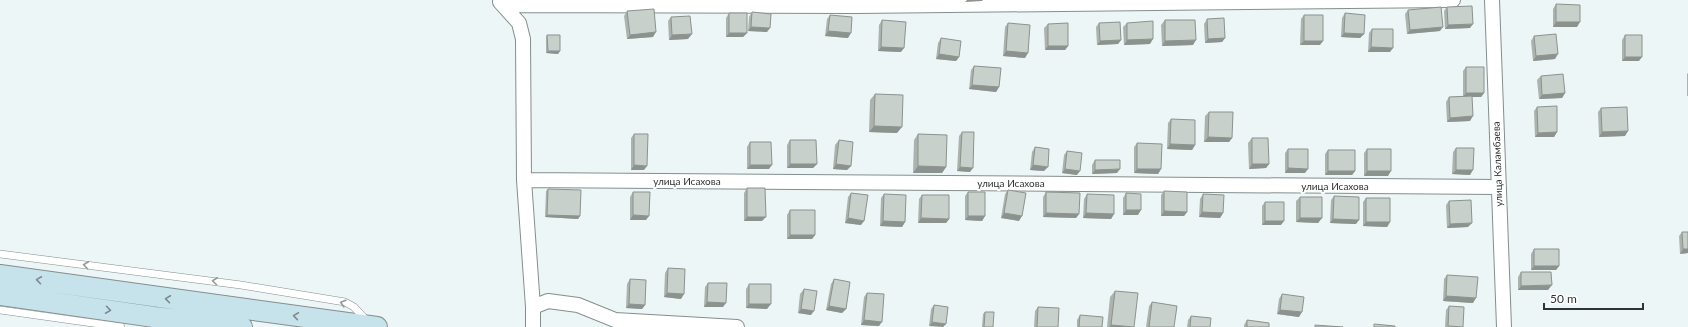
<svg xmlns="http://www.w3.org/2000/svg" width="1688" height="327" viewBox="0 0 1688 327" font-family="Lato,sans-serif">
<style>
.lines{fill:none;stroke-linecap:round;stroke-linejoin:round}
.service-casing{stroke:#858e8d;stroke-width:8}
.minor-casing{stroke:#858e8d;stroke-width:16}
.secondary-casing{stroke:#858e8d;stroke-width:22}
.service{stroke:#fff;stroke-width:7}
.minor{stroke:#fff;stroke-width:14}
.secondary{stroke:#c6e2eb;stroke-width:20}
.wall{fill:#acb3af}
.shaded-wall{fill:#8c928e}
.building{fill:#c8d0cb;stroke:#8c928e}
.oneway{stroke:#979998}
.oneway2{stroke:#7a8a8e}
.labels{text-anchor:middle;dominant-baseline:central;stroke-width:4;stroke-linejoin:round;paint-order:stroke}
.street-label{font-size:10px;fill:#2f3332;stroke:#fff}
</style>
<rect width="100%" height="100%" fill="#ecf6f6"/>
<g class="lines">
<defs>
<path id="service" d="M0,254L241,285L345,302L354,307L367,321
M0,310L121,327"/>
<path id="minor" d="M1492,0L1504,327
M500,2L519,23L523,39L524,180L533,307
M504,5L856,6L1453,0
M524,180L1498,187
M533,327V307L548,301L578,305L615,320L737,327"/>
<path id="secondary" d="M0,275L377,327
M0,295L154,317L242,327"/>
</defs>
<use href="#service" class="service-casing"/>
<use href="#minor" class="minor-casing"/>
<use href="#secondary" class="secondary-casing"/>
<use href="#service" class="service"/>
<use href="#minor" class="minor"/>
<use href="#secondary" class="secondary"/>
</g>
<path class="wall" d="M1556,4L1577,27H1553V9Z
M1447,7L1470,28L1445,29L1444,11Z
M1408,10L1440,31L1407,34L1405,14Z
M627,11L653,37L627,39L624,16Z
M752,12L767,32L748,31L749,17Z
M729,13L747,33L743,37H726V18Z
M1345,13L1364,34L1360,38L1341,37L1342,18Z
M830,15L848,38L825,36L827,19Z
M1304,15L1320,45H1300L1301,19Z
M671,17L688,39L669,40L668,21Z
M1207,19L1225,38L1222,42L1205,43L1204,24Z
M882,20L901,52L878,51L879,25Z
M1165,20L1193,45L1162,46L1161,25Z
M1008,23L1025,58L1003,56L1005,27Z
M1099,23L1121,40L1118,44L1097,45L1096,27Z
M1127,23L1150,44L1124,45L1123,27Z
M1048,24L1068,46L1065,50H1045L1044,28Z
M1372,29L1390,52H1368L1369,33Z
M547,35L560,51L558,54L546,53V37Z
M1625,35L1639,61H1622V40Z
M1534,36L1555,59L1533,61L1531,41Z
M941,38L959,57L956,61L936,59L938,43Z
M974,66L999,87L996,92L969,89L971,70Z
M1466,67L1484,93L1481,97H1472L1470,121L1447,122L1446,102L1449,97L1463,96V71Z
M1688,73V96H1687V74Z
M1541,76L1565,93L1562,98L1539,99L1537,80Z
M875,94L897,133L869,132L870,100Z
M1537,107L1557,132L1554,137H1535L1534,111Z
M1601,108L1625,136L1599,137L1598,112Z
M1209,112L1232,138L1229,142H1204L1205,116Z
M1171,119L1195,145L1192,150L1167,149L1168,123Z
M962,132L970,172L957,171L959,136Z
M634,134L644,170H631V138Z
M918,134L946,167L942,173H913L914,140Z
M1252,138L1269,164L1266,168L1249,169L1248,143Z
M790,140L817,164L813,168H787V145Z
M839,140L851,166L847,170L833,169L835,145Z
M750,142L769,169H747V147Z
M1137,143L1161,169L1158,174L1134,173V147Z
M1035,147L1044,171L1030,170L1032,152Z
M1456,148L1470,175L1452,174L1453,152Z
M1288,149L1305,173H1285V153Z
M1367,149L1388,176H1364V153Z
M1328,150L1355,171L1352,175H1325V154Z
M1067,151L1077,175L1062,173L1064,155Z
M1095,160L1117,173L1092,174V165Z
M747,188L762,221H744V193Z
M548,189L580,216L578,219L545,217L546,191Z
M1008,190L1019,221L1001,218L1005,194Z
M1164,191L1187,212L1184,216H1161V195Z
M633,192L646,220H630V197Z
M968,192L985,216L982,221L965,220V196Z
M1046,192L1079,214L1076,218L1043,217V197Z
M851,193L861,225L845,223L848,197Z
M1126,193L1138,215H1123V198Z
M884,194L905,222L902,227L880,226L881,198Z
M1087,194L1114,214L1111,219L1083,218L1084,199Z
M1203,194L1223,213L1220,218L1199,217L1200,199Z
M922,195L949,219L946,223H918L919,199Z
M1334,196L1356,224L1330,223L1331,200Z
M1300,197L1322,218L1318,223L1296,222V201Z
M1366,198L1390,222L1387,227L1363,226V202Z
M1449,201L1468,227L1447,228L1446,205Z
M1265,202L1281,225H1262V206Z
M790,210L815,235L812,239H787V215Z
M1682,232H1688V253L1680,254L1679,236Z
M1534,249L1559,266L1556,270H1531V254Z
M668,268L681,299L664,297L665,273Z
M1521,272L1548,290H1518V277Z
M1447,275L1473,303L1443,301L1444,279Z
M630,279L645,305L642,309L626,308L627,284Z
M834,279L846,309L842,313L826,310L831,284Z
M708,283L723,307H704L705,287Z
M749,284L767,309L746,308V289Z
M804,289L811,315L798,313L800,294Z
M1115,291L1134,327H1107L1110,297Z
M867,293L879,326L861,325L864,297Z
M1282,294L1299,317L1277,314L1279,299Z
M1152,302L1174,327H1146L1149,306Z
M934,305L948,307L929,326L931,309Z
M1449,306L1463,327H1445L1446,310Z
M1038,307L1058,327H1034L1035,311Z
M985,312L993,327H982L983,314Z
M1080,315L1102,327H1077V320Z
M1191,316L1210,327H1187L1188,320Z
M1247,320L1269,327H1244V325Z"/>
<path class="shaded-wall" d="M967,0H983L982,1L965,2Z
M1556,22H1580L1577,27H1553Z
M1473,24L1470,28L1445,29L1448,25Z
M751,27L770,28L767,32L748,31Z
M1443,27L1440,31L1407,34L1410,30Z
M828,31L851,33L848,38L825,36Z
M656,32L653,37L627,39L630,35Z
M729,33H747L743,37H726Z
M1344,33L1364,34L1360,38L1341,37Z
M692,34L688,39L669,40L672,35Z
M1225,38L1222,42L1205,43L1208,39Z
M1153,39L1150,44L1124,45L1127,40Z
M1121,40L1118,44L1097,45L1100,41Z
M1196,40L1193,45L1162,46L1165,41Z
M1304,41H1323L1320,45H1300Z
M1048,46H1068L1065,50H1045Z
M881,47L904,48L901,52L878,51Z
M1371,47L1393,48L1390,52H1368Z
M548,51H560L558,54L546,53Z
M1006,51L1028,53L1025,58L1003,56Z
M939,54L959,57L956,61L936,59Z
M1558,54L1555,59L1533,61L1536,56Z
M1625,57H1642L1639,61H1622Z
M972,85L999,87L996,92L969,89Z
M1466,93H1484L1481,97H1463Z
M1565,93L1562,98L1539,99L1542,95Z
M1473,116L1470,121L1447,122L1450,118Z
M874,126L902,127L897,133L869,132Z
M1628,131L1625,136L1599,137L1602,132Z
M1557,132L1554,137H1535L1538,133Z
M1208,137L1232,138L1229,142H1204Z
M1170,144L1195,145L1192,150L1167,149Z
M790,164H817L813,168H787Z
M836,164L851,166L847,170L833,169Z
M1252,164H1269L1266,168L1249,169Z
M634,165L647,166L644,170H631Z
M750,165H772L769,169H747Z
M1033,165L1048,167L1044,171L1030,170Z
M918,166L946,167L942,173H913Z
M960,167L973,168L970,172L957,171Z
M1288,168L1308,169L1305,173H1285Z
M1065,169L1080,171L1077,175L1062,173Z
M1120,169L1117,173L1092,174L1095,170Z
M1137,169H1161L1158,174L1134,173Z
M1456,170H1473L1470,175L1452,174Z
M1328,171H1355L1352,175H1325Z
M1367,171H1391L1388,176H1364Z
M1126,210H1141L1138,215H1123Z
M1164,211L1187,212L1184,216H1161Z
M1202,212L1223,213L1220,218L1199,217Z
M1004,213L1022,216L1019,221L1001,218Z
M1046,213L1079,214L1076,218L1043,217Z
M1086,213L1114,214L1111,219L1083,218Z
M547,215L580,216L578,219L545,217Z
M633,215L649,216L646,220H630Z
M968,216H985L982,221L965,220Z
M747,217H766L762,221H744Z
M848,218L864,221L861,225L845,223Z
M921,218L949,219L946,223H918Z
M1300,218H1322L1318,223L1296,222Z
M1333,219L1359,220L1356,224L1330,223Z
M883,221L905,222L902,227L880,226Z
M1265,221H1284L1281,225H1262Z
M1366,222H1390L1387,227L1363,226Z
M1472,223L1468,227L1447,228L1450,224Z
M790,235H815L812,239H787Z
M1683,249H1688V253L1680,254Z
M1534,266H1559L1556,270H1531Z
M1552,285L1548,290H1518L1521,286Z
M667,293L684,294L681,299L664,297Z
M1446,296L1476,298L1473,303L1443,301Z
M707,302L726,303L723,307H704Z
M629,304L645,305L642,309L626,308Z
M749,304H771L767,309L746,308Z
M829,306L846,309L842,313L826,310Z
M801,309L814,311L811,315L798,313Z
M1280,310L1302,312L1299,317L1277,314Z
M864,320L882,322L879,326L861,325Z
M932,322L946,324L943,327L929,326Z
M1111,325L1131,327H1109Z"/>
<path class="building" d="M1556,4L1580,5V22H1556Z
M1472,6L1473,24L1448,25L1447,7Z
M1441,7L1443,27L1410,30L1408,10Z
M654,9L656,32L630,35L627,11Z
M752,12L771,14L770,28L751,27Z
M729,13H747V33H729Z
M1345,13L1365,15L1364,34L1344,33Z
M830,15L852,17L851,33L828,31Z
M1304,15H1323V41H1304Z
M690,16L692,34L672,35L671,17Z
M1224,18L1225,38L1208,39L1207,19Z
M882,20L906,22L904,48L881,47Z
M1165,20H1195L1196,40L1165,41Z
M1153,21V39L1127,40V23Z
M1120,22L1121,40L1100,41L1099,23Z
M1008,23L1030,25L1028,53L1006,51Z
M1068,23V46H1048V24Z
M1372,29H1393V48L1371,47Z
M1556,34L1558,54L1536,56L1534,36Z
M547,35H560V51H548Z
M1625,35H1642V57H1625Z
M941,38L961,41L959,57L939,54Z
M974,66L1001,68L999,87L972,85Z
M1466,67H1484V93H1466Z
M1563,74L1565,93L1542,95L1541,76Z
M875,94L903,95L902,127L874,126Z
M1472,96L1473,116L1450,118L1449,97Z
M1557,106V132L1538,133L1537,107Z
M1627,107L1628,131L1602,132L1601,108Z
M1209,112H1233L1232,138L1208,137Z
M1171,119L1195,120V145L1170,144Z
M962,132H974L973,168L960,167Z
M634,134H648L647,166L634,165Z
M918,134L947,135L946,167L918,166Z
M1252,138H1268L1269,164H1252Z
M790,140H816L817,164H790Z
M839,140L853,142L851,166L836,164Z
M750,142H771L772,165H750Z
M1137,143L1162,144L1161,169H1137Z
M1035,147L1049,149L1048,167L1033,165Z
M1456,148H1474L1473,170H1456Z
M1288,149H1308V169L1288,168Z
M1367,149H1391V171H1367Z
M1328,150H1355V171H1328Z
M1067,151L1082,153L1080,171L1065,169Z
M1095,160H1120V169L1095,170Z
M747,188H765L766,217H747Z
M548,189L581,190L580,216L547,215Z
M1008,190L1026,193L1022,216L1004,213Z
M1164,191L1187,192V212L1164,211Z
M633,192H650L649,216L633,215Z
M968,192H985V216H968Z
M1046,192L1080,193L1079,214L1046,213Z
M851,193L868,195L864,221L848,218Z
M1126,193L1141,194V210H1126Z
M884,194L906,195L905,222L883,221Z
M1087,194L1114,195V214L1086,213Z
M1203,194L1224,195L1223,213L1202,212Z
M922,195H949V219L921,218Z
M1334,196L1359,197V220L1333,219Z
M1300,197H1322V218H1300Z
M1366,198H1390V222H1366Z
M1471,200L1472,223L1450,224L1449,201Z
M1265,202H1284V221H1265Z
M790,210H815V235H790Z
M1682,232H1688V249H1683Z
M1534,249H1559V266H1534Z
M668,268L685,269L684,294L667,293Z
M1521,272H1551L1552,285L1521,286Z
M1447,275L1478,277L1476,298L1446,296Z
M630,279L646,280L645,305L629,304Z
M834,279L850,282L846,309L829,306Z
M708,283H727L726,303L707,302Z
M749,284H771V304H749Z
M804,289L817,291L814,311L801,309Z
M1115,291L1138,293L1134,327L1111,325Z
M867,293L884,294L882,322L864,320Z
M1282,294L1304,297L1302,312L1280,310Z
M1152,302L1177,306L1174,327H1149Z
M934,305L948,307L946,324L932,322Z
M1449,306L1464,307L1463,327L1448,326Z
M1038,307L1059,308L1058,327H1037Z
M985,312H994L993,327H984Z
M1080,315L1103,317L1102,327H1079Z
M1191,316L1211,318L1210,327H1190Z
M1247,320L1269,323V327H1247Z
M1374,324L1395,326V327H1374Z
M1315,325L1343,327H1315Z"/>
<defs><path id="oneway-chevron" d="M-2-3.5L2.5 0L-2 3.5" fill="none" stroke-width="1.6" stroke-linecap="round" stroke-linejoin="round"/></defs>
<g class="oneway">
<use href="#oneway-chevron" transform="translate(86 265) rotate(-173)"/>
<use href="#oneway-chevron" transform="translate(215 281) rotate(-173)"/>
<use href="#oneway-chevron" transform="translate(343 303) rotate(-164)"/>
</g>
<g class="oneway2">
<use href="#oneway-chevron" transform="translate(39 280) rotate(-172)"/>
<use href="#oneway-chevron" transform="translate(168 299) rotate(-172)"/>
<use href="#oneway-chevron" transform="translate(108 310) rotate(8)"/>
<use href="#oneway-chevron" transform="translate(296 316) rotate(-172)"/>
</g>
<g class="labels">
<g class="street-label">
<text transform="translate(1497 164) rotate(-92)">улица Каламбаева</text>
<text x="687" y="181">улица Исахова</text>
<text x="1011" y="183">улица Исахова</text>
<text x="1335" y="186">улица Исахова</text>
</g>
</g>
<path d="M1544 303v6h99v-6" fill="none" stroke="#2f3332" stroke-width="2"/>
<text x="1550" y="303" font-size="12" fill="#2f3332" stroke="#ffffff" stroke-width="3" paint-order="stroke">50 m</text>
</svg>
